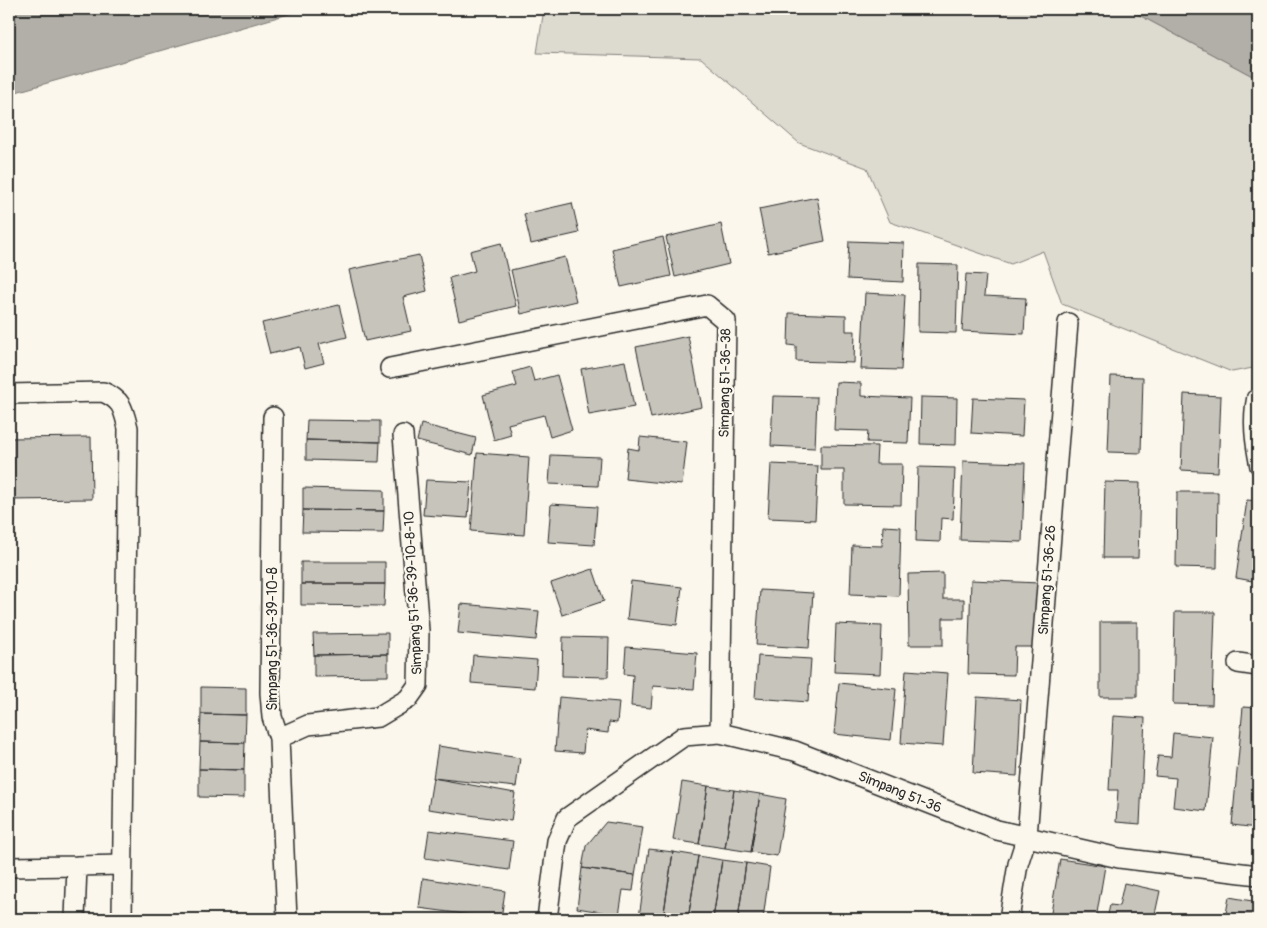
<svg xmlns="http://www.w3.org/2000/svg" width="1267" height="928" viewBox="0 0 1267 928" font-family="Pangolin,sans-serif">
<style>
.green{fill:#dddad0;stroke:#84827e}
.water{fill:#b1afa7;stroke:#7b7a75}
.building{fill:#c7c4bc;stroke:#2b2b2b}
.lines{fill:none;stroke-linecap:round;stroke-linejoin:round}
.service-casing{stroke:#2b2b2b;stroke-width:12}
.minor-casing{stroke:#2b2b2b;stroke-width:22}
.service{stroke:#fbf7ec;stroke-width:9}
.minor{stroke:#fbf7ec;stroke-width:19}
.labels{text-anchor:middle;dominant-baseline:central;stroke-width:4.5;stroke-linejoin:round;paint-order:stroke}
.street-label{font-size:14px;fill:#2b2b2b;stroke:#fbf7ec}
</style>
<rect width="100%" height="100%" fill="#fbf7ec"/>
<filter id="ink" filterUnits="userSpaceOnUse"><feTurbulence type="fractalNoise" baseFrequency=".02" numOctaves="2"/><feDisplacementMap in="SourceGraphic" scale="10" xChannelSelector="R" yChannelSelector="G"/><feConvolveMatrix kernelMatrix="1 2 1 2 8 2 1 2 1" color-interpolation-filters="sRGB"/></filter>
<g filter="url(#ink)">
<path class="green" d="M544,9H1128L1258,79V367L1232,372L1062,304L1043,251L1011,264L890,222L867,168L799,143L701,58L537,53Z"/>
<path class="water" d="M9,9H306L9,94Z
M1128,9H1258V79Z"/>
<path class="building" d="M817,197L825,241L768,253L759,209Z
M572,203L579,233L531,244L524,214Z
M721,224L729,264L675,277L666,237Z
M663,237L671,276L621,287L612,249Z
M849,241L904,243L903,282L847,279Z
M501,243L516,306L459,320L449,278L475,271L470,251Z
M419,255L427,291L403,297L411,331L365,341L349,270Z
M565,257L576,301L521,314L511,270Z
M919,264L958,265L956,333L918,332Z
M966,274L986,275L984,296L1026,298L1024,334L962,331Z
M865,293L905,295L901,370L861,369Z
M339,305L347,337L319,344L324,363L305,368L300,347L270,354L262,323Z
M789,313L846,315V331H855L854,363L796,361V346L788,345Z
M688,336L702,407L651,418L636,347Z
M625,361L634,407L589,415L581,369Z
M530,367L534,381L557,375L572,430L550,437L544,415L508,424L511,435L494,440L483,395L517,386L513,372Z
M1111,376L1143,377L1141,453L1108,452Z
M836,382L861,383V396L910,398L908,443L867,442L868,431L834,430Z
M1184,394L1221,396L1218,472L1181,470Z
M773,396L817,397L815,448L771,446Z
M921,397L957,398L956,445L920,444Z
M973,398L1024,400L1022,436L971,433Z
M1258,418V461H1256L1251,420Z
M307,420L380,421V442L306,440Z
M421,424L476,438L472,455L417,441Z
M91,437L92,499L9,500V438Z
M640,437L687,442L682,485L625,479L628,448L639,450Z
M306,440L380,442L379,462L306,460Z
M821,445L877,446L876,464H902L901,505L844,504V470H821Z
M477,453L529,457L524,535L471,531Z
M551,455L600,457L598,486L549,484Z
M963,461L1025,463L1022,542L960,540Z
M771,464L818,466L815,520L768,518Z
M918,467L955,468L953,519L941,518L940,542L916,541Z
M426,480L471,482L468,518L423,515Z
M1105,482L1140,483L1138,558H1103Z
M303,488L384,490V511L303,510Z
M1177,492H1218L1217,568L1176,567Z
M1247,500L1258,501V582L1236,578Z
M551,504L597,507L594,545L548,542Z
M303,510L384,511L383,533L302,532Z
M883,526L901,527L899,596L850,594L852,545L882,546Z
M301,562H385V584H301Z
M593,569L604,601L562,615L551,583Z
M943,573V599H964V618H943V645H909L908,574Z
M971,580L1039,583L1037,647H1015L1014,675L968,674Z
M631,581L682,587L677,625L627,619Z
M301,584H385L384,606L301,605Z
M760,590L813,593L809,648L756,645Z
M461,604L539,611L536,640L458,633Z
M1175,612H1215L1212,705L1173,704Z
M1100,622H1137V697H1100Z
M836,624L882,626L880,674L834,672Z
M388,633V654L314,655L313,634Z
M563,637L609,638L608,677L562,676Z
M626,647L697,653L694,689L653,686L651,708L631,706L633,675L624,674Z
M388,654V676L314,677V655Z
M473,655L537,660L535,688L471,683Z
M758,656L811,659L808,702L755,698Z
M906,670L948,673L943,746L901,743Z
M839,683L896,689L891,740L834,734Z
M201,687L246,688V715L201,714Z
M559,697L619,702L617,723L609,722L608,733L585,730L583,753L555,751Z
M977,697L1021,700L1017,776L973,773Z
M1243,707L1258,708V828L1232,825Z
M201,714L246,715L245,743L200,742Z
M1113,716L1145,718L1140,824L1116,822L1118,790H1109Z
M1173,733L1213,737L1206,811L1173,807L1176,778L1155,776L1158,756L1171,757Z
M200,742L245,743L244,770L199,769Z
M438,746L520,758L516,787L433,778Z
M199,769L244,770V798L199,797Z
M433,778L515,793L511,821L428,809Z
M682,782L708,786L699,844L673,840Z
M708,786L734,790L725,848L699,844Z
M734,790L760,794L751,852L725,848Z
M760,794L786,799L777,856L751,852Z
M606,822L643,827L635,875L582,868L586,846Z
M429,830L513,841L509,870L425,858Z
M649,849L673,852L663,919L639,917Z
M673,852L698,856L688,919H663Z
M698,856L722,860L713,919H688Z
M1060,859L1105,866L1096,919H1050Z
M722,860L746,863L738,919H713Z
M746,863L770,867L763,919H738Z
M582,868L635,875L633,891L623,890L619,915L577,908Z
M423,878L505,891L501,919L419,908Z
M1124,883L1160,891L1155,914L1167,916L1166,919H1107L1110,905L1119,906Z
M1229,897L1258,902V919H1225Z"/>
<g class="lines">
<defs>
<path id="service" d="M1258,393L1252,396C1247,421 1250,442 1255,467H1258"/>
<path id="minor" d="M390,368L707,305L726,321L720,733
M9,394L103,392C122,400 123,408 128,428L122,919
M273,417L270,693L272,717L279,738L287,919
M1238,663L1258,666
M279,738L308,725L378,717L408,699L418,685L419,631L403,435
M77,866L122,865
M9,867L77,866L75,919
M547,919L557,841L567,818L684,736L720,733L795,751L997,830L1119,858L1258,875
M1009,919L1018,864L1027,836L1068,323"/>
</defs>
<use href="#service" class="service-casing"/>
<use href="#minor" class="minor-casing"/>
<use href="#service" class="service"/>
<use href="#minor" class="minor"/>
</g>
</g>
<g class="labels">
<g class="street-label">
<text transform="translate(725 383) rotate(-89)">Simpang 51-36-38</text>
<text transform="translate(1047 580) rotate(-86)">Simpang 51-36-26</text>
<text transform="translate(413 593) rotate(-93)">Simpang 51-36-39-10-8-10</text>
<text transform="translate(272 639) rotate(-90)">Simpang 51-36-39-10-8</text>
<text transform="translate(900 792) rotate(22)">Simpang 51-36</text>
</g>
</g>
<rect width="1267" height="928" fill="none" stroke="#fbf7ec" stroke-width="30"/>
<rect x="15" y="15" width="1237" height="898" fill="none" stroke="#2b2b2b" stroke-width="2" filter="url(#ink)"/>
</svg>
